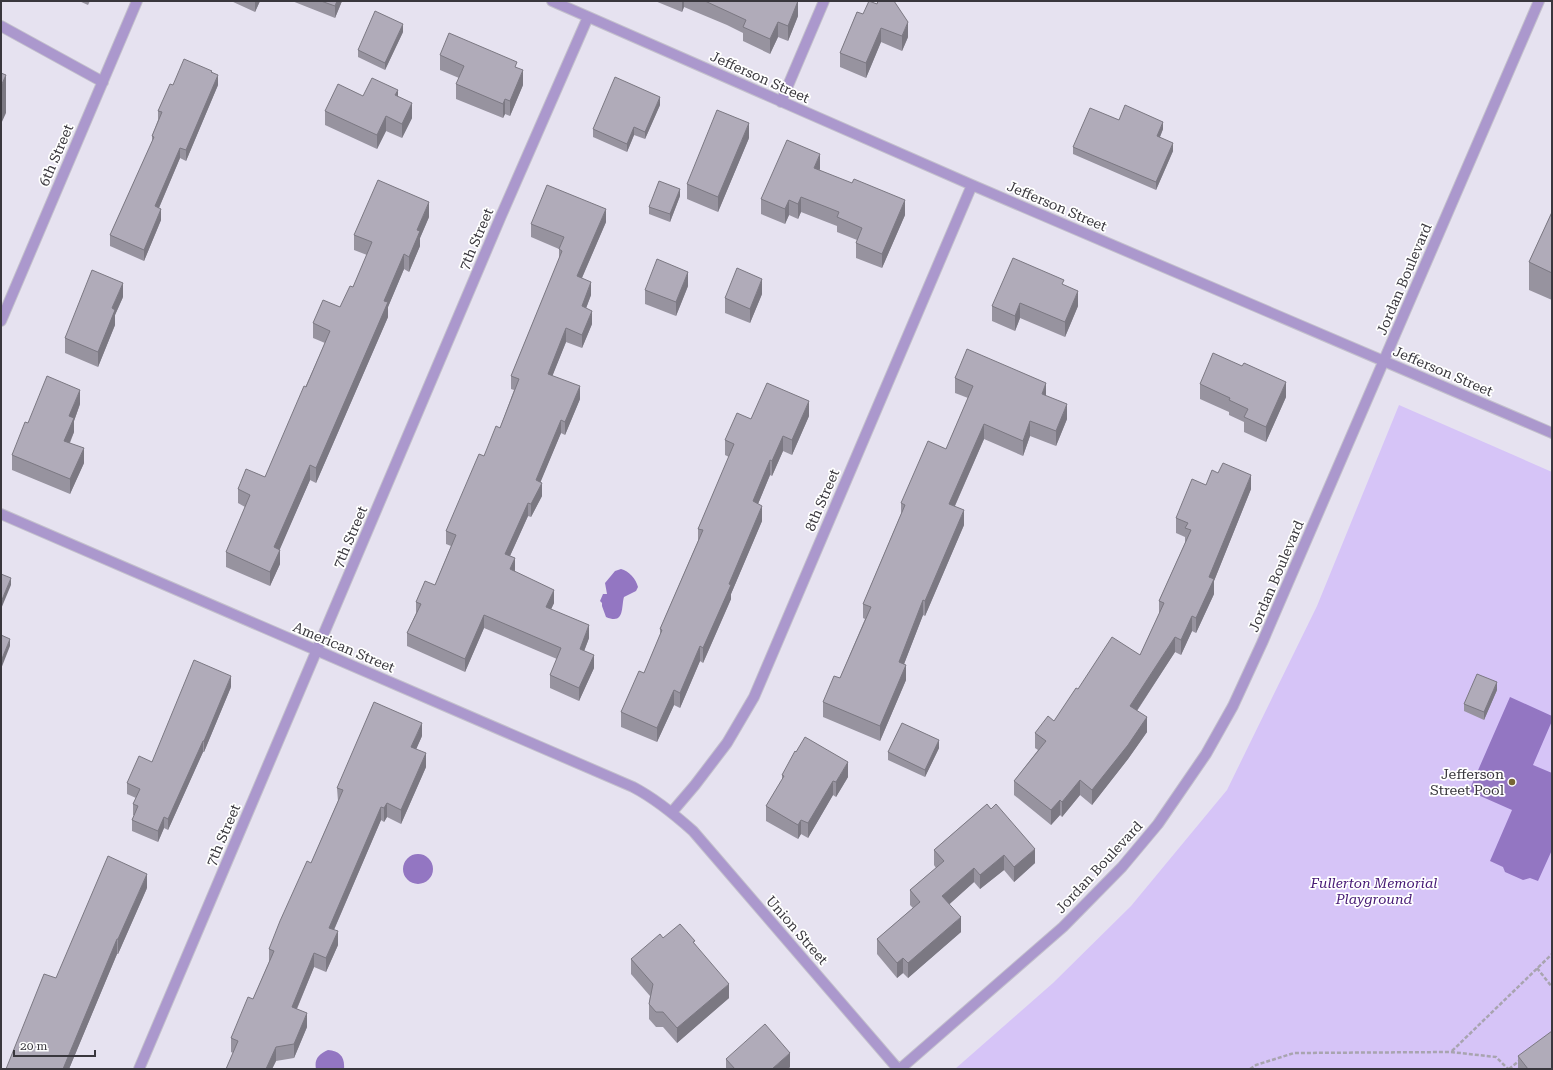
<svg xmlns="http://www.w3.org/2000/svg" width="1553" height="1070" viewBox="0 0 1553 1070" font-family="'Roboto Serif',serif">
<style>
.green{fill:#d6c4f7}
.water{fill:#9376c2}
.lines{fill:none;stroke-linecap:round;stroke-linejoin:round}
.minor-casing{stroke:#c3c0cc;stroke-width:12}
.path{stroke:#a8a4af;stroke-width:2.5;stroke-dasharray:4 2;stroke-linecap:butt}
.minor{stroke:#ab98cd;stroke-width:10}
.wall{fill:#97939f}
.shaded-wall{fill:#7b7882}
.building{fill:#b0abb9;stroke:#7b7882}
.poi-dot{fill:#776634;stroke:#fff;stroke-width:1.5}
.labels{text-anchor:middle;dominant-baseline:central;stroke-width:3.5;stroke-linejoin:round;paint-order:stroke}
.street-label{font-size:14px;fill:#39373d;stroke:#fff}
.poi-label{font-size:14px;fill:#39373d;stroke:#fff;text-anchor:end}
.park-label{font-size:14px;font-style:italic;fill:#451874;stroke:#fff}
</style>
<rect width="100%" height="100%" fill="#e6e2f0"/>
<path class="green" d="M1399,405L1552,472V1069H955L1053,983L1131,906L1227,790L1317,606Z"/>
<path class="water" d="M621,569C629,571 636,579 638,587L636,591L624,597C621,607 625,625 606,617L602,606V603L600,601L603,594H607L605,583L615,571Z
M1510,697L1552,716V721L1533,765L1552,773V850L1538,881L1530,878L1523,880L1505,872L1503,867L1490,861L1512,810L1469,791Z
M403 869a15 15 0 1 1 30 0a15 15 0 1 1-30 0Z
M328,1050C340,1051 345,1057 344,1069H316C314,1059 319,1054 328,1050Z"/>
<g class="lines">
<defs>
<path id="minor" d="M552,1L972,185L1552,433
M1,26L103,82
M781,102L824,1
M1,321L137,1
M1,514L633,787C656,799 674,814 693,831L898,1069
M672,812L695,785L727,743L754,697L972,185
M139,1069L501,216L588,17
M900,1069L1063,927L1122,867L1158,824L1206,754L1233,706L1262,643L1539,1"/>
</defs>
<use href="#minor" class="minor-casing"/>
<path class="path" d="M1537,968L1552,987
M1452,1051L1552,954
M1250,1069L1256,1065L1294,1053L1451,1052L1496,1057L1508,1069
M1509,1069L1520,1060"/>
<use href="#minor" class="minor"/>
</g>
<path class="wall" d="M79,1H90L88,5Z
M231,1H260L255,12Z
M292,1H342L335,18Z
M655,1H798V16L788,41L778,37L770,54L743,41V33L727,25L684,7L682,12Z
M857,12L908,37L902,51L881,42L866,78L840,67V53Z
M403,32L385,70L358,57V50Z
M440,55L517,68L523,85L510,116L505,114L503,118L456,99V84L459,78L440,70Z
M212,72L218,85L186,161L180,158L159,208L161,220L144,261L110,246V235L152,142V136L158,120V111L173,85Z
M363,96H398L412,118L402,138L386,131L377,149L325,125V111Z
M660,105L645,139L634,135L627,152L593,137V129Z
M1119,120L1163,129L1160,137L1173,151L1156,190L1073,154V147Z
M749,138L718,212L687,199V184Z
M820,169L819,170L905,215L882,268L856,258V243L857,240L837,232V226L801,212L798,219L789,215L785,224L761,214V199Z
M680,196L670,222L649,214V207Z
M1552,212V300L1529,290V262Z
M429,217L420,238V246L409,272L404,269L388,307V317L316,483L310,480L279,550L280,564L270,586L226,567V552L245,507L238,503V489L265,477L325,343L313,338V323L340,307L353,287L367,255L354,250V235Z
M606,222L582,278L591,295L586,308L592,324L582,348L566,342L552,376L580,399L565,435L561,433L540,482L542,496L531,517L528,516L510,556L514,571L554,603L551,609L589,638L584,651L594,668L579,701L550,688V675L557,659L484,628L465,672L407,646V633L416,613V602L435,585L451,546L446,544V531L484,456L500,428L514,390L511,389V376L559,259V249L531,237V224Z
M1064,285L1078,306L1065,337L1020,318L1015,331L992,321V306Z
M688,286L676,316L645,304V290Z
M762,294L750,323L725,313V298Z
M123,297L115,315V325L98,367L65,353V338Z
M955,378L1046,396L1067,419L1056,446L1030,436L1023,456L984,439L955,506L964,525L925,616L923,615L904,664L906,680L880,741L823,717V702L840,678L865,619L863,618V604L901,514V503L946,449L968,398L955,393Z
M1200,384L1286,397L1266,442L1244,432V422L1229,415V412L1200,399Z
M80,404L74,421V432L70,443L84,463L70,494L12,470V455L28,423Z
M809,416L792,455L783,451L772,476L770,475L758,504L762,521L731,594V599L703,663L700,661L680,708L674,705L657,742L621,727V712L644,673L660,635V629L698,541V529L729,457L725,455V440L751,419Z
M1206,485L1251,489L1214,581V594L1196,633L1192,631L1181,655L1175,652L1137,711L1147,732L1128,759L1092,805L1080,795L1062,817L1060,815L1051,825L1014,795V781L1038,750L1035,748V733L1054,721L1078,689L1140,655L1159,614V601L1185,543V537L1176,533V518Z
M231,687L204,752H203L168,830L164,828L158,842L132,831V820L134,815H133V804L136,798L127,794V783L152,762Z
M1497,690L1484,720L1464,711V704Z
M422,736L416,749L426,767L401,824L387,817L384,822L381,820L334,930L338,945L326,972L314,967L297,1009L307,1027L294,1058L276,1061L272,1069H226L233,1053L231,1052V1038L253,999L269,962V949L311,863L338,801L337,788Z
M939,748L925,777L888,760V752Z
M782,775L848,777L836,797L833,795L808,838L801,834L798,839L766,821V806L782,780Z
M987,804L1035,863L1014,882L1004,870L980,889L974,882L949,904L961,932L908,978L903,973L897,978L877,954V939L913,908L910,905V890L936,868L934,865V850Z
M147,888L118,954H117L69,1069H6Z
M663,938L695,944L729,998L677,1043L663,1027H656L649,1019V1004L650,996L631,974V959Z
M1518,1056L1552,1069H1518Z
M726,1059L790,1067L788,1069H726Z"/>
<path class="shaded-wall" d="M255,1H260L255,12Z
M337,1H342L335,18V6Z
M682,1H684V7L682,12Z
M798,1V16L788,41V26Z
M778,22V37L770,54V39Z
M908,22V37L902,51V36Z
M403,24V32L385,70V63Z
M881,28V42L866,78V63Z
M523,70V85L510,116V101Z
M6,75V113L1,124V86Z
M218,75V85L186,161V150Z
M398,90V105L395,95Z
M660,97V105L645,139V132Z
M505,99V114L503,118V104Z
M412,103V118L402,138V124Z
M386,116V131L377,149V135Z
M1163,122V129L1157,144V136Z
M749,123V138L718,212V197Z
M634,127V135L627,152V144Z
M1173,143V151L1156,190V182Z
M180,148V158L155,217V206Z
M820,154V169L814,182V168Z
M680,189V196L670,222V214Z
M801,197V212L798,219V204Z
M789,200V215L785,224V209Z
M905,200V215L882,268V254Z
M429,202V217L420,238V246L409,272V257L417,230Z
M161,209V220L144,261V250Z
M606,209V222L577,289V276Z
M404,254V269L388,307V317L316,483V468L384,301Z
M688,272V286L676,316V302Z
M762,279V294L750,323V309Z
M591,282V295L582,319V306Z
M123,283V297L115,315V325L98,367V352L112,308Z
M1078,291V306L1065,337V322Z
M1020,303V318L1015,331V316Z
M592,311V324L582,348V335Z
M566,328V342L548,387V374Z
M1286,382V397L1266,442V427Z
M1046,383V397L1042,394Z
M580,386V399L565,435V422Z
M80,390V404L74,421V432L64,455V441L69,416Z
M809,401V416L792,455V440Z
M1067,404V419L1056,446V431Z
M561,420V433L536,493V480Z
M1030,421V436L1023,456V441Z
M984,424V439L949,519V504Z
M783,436V451L772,476V461Z
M84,448V463L70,494V479Z
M770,460V475L753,516V501Z
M310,465V480L277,556L280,550V564L270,586V572L274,547Z
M1251,475V489L1214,581V594L1196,633V618L1209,577Z
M542,483V496L531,517V504Z
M528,503V516L505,567V554Z
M762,506V521L731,594V599L703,663V648L729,584Z
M964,510V525L925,616V601Z
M515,558V571L510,582V569Z
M11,578V585L1,609V602Z
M554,590V603L546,620V607Z
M923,600V615L899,677V662Z
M484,615V628L465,672V659Z
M1192,616V631L1181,655V640Z
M589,625V638L580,662V649Z
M1175,637V652L1130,721V706Z
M10,639V646L1,669V661Z
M700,646V661L680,708V693Z
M594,655V668L579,701V688Z
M906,665V680L880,741V726Z
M231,676V687L204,752V741Z
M1497,682V690L1484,720V712Z
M674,690V705L657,742V728Z
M1147,717V732L1128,759L1092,805V790Z
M422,723V736L411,761V747Z
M939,740V748L925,777V770Z
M203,741V752L168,830V819Z
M426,753V767L401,824V810Z
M848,762V777L836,797V782Z
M1080,780V795L1062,817V802Z
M833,781V795L808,838V823Z
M1060,800V815L1051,825V810Z
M387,803V817L384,822V808Z
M381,807V820L329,941V928Z
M164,817V828L158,842V831Z
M801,820V834L798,839V825Z
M1035,849V863L1014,882V867Z
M1004,855V870L980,889V875Z
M974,868V882L942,911V896Z
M147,874V888L118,954V939Z
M961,917V932L908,978V963Z
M338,931V945L326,972V958Z
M117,939V954L69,1069H63Z
M314,953V967L292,1020V1007Z
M903,958V973L897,978V963Z
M729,984V998L677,1043V1028Z
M307,1013V1027L294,1058V1044Z
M276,1047V1061L272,1069H266Z
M790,1053V1067L788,1069H772Z"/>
<path class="building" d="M321,1H337L335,6Z
M705,1H798L788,26L778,22L770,39L743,27L746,20Z
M869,1L877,4L878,1H894L908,22L902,36L881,28L866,63L840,53L857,12L863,14Z
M375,11L403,24L385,63L358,50Z
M449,33L517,62L515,67L523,70L510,101L505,99L503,104L456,84L464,66L440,55Z
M184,59L212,71L211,72L218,75L186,150L180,148L155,206L161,209L144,250L110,235L154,137L152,136L162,112L158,111L170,84L173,85Z
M1,73L6,75L1,86Z
M615,77L660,97L645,132L634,127L627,144L593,129Z
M372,78L398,90L395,95L412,103L402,124L386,116L377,135L325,111L338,84L363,96Z
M1125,105L1163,122L1157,136L1173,143L1156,182L1073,147L1090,108L1119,120Z
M717,110L749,123L718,197L687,184Z
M787,140L820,154L814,168L852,183L854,179L905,200L882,254L856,243L862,228L837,217L839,212L801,197L798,204L789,200L785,209L761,199Z
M378,180L429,202L417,230L420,231L409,257L404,254L384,301L388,302L316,468L310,465L274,547L280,550L270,572L226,552L250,495L238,489L246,469L265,477L304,386L306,387L330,331L313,323L323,300L340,307L350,286L353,287L372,242L354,235Z
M659,181L680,189L670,214L649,207Z
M547,185L606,209L577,276L591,282L582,306L592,311L582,335L566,328L548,374L580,386L565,422L561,420L536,480L542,483L531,504L528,503L505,554L515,558L510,569L554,590L546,607L589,625L580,649L594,655L579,688L550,675L561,648L484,615L465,659L407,633L421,604L416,602L425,581L435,585L456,535L446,531L479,454L484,456L496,426L500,428L519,379L511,376L562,251L559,249L564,237L531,224Z
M1552,212V273L1529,262Z
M1013,258L1064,280L1062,284L1078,291L1065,322L1020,303L1015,316L992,306Z
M657,259L688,272L676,302L645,290Z
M737,268L762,279L750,309L725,298Z
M92,270L123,283L112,308L115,310L98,352L65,338Z
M967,349L1046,383L1042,394L1067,404L1056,431L1030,421L1023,441L984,424L949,504L964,510L925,601L923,600L899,662L906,665L880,726L823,702L834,676L840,678L871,607L863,604L905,505L901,503L928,441L946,449L973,386L955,378Z
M1213,353L1242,366L1244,363L1286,382L1266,427L1244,417L1248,409L1229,400L1230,398L1200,384Z
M47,376L80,390L69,416L74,418L64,441L84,448L70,479L12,455L25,422L28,423Z
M767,383L809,401L792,440L783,436L772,461L770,460L753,501L762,506L729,584L731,585L703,648L700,646L680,693L674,690L657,728L621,712L639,671L644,673L662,630L660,629L703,530L698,529L734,444L725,440L737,413L751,419Z
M1223,463L1251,475L1209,577L1214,579L1196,618L1192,616L1181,640L1175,637L1130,706L1147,717L1128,745L1092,790L1080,780L1062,802L1060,800L1051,810L1014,781L1046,741L1035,733L1048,716L1054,721L1076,688L1078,689L1112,637L1140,655L1164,603L1159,601L1191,530L1185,528L1188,523L1176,518L1192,479L1206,485L1212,470L1218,473Z
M1,574L11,578L1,602Z
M1,635L10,639L1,661Z
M194,660L231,676L204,741H203L168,819L164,817L158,831L132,820L138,806L133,804L140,789L127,783L139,756L152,762Z
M1477,674L1497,682L1484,712L1464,704Z
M374,702L422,723L411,747L426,753L401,810L387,803L384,808L381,807L329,928L338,931L326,958L314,953L292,1007L307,1013L294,1044L276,1047L266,1069H226L238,1041L231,1038L248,997L253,999L274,951L269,949L280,921L307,861L311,863L343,790L337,788Z
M902,723L939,740L925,770L888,752Z
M805,737L848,762L836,782L833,781L808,823L801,820L798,825L766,806L784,776L782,775L795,751L796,752Z
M987,804L991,809L996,804L1035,849L1014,867L1004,855L980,875L974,868L942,896L961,917L908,963L903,958L897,963L877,939L920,902L910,890L944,861L934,850Z
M108,856L147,874L118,939H117L63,1069H6L44,974L56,978Z
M680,924L695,941L693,942L729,984L677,1028L663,1012H656L649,1004L653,984L631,959L660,934L663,938Z
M765,1024L790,1053L772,1069H735L726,1059Z
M1552,1031V1069H1528L1518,1056Z"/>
<circle class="poi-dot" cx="1512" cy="782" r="4"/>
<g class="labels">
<g class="street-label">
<text transform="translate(760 77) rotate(24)">Jefferson Street</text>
<text transform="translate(56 155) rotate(-67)">6th Street</text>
<text transform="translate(1057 206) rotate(23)">Jefferson Street</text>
<text transform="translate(476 239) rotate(-67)">7th Street</text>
<text transform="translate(1404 279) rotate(-67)">Jordan Boulevard</text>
<text transform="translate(1443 371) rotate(23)">Jefferson Street</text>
<text transform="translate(822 500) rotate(-67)">8th Street</text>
<text transform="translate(350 537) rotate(-67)">7th Street</text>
<text transform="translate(1276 576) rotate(-67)">Jordan Boulevard</text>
<text transform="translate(344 647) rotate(23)">American Street</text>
<text transform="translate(223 835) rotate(-67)">7th Street</text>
<text transform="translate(1099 867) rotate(-47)">Jordan Boulevard</text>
<text transform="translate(797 930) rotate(49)">Union Street</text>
</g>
<g class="poi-label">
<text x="1504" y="774">Jefferson<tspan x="1504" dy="16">Street Pool</tspan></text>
</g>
<g class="park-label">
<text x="1374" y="883">Fullerton Memorial<tspan x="1374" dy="16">Playground</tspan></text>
</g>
</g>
<rect width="1553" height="1070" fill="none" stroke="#39373d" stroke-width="4"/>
<path d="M14 1050v6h81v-6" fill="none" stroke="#39373d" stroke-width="2"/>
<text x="20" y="1050" font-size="12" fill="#39373d" stroke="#ffffff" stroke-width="3" paint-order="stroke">20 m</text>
</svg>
